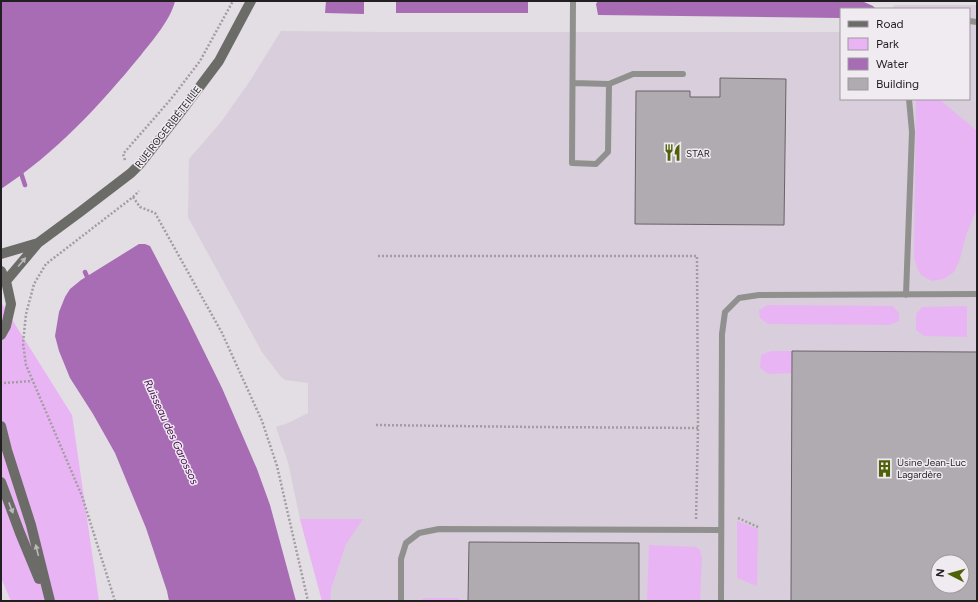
<svg xmlns="http://www.w3.org/2000/svg" width="978" height="602" viewBox="0 0 978 602" font-family="Figtree,sans-serif">
<style>
.built{fill:#d9cedb;fill-rule:evenodd}
.green{fill:#e9b4f3}
.water{fill:#a76cb4}
.lines{fill:none;stroke-linecap:round;stroke-linejoin:round}
.stream{stroke:#a76cb4;stroke-width:4.5}
.building{fill:#b0abb1;stroke:#686369;fill-rule:evenodd}
.path{stroke:#a29da3;stroke-width:2.5;stroke-dasharray:2 2;stroke-linecap:butt}
.lane{stroke:#90918e;stroke-width:6}
.secondary{stroke:#6b6c68;stroke-width:10}
.oneway{fill:#bbb8ba}
.labels{text-anchor:middle;dominant-baseline:central;stroke-width:3;stroke-linejoin:round;paint-order:stroke}
.street-label{font-size:10px;fill:#211f21;stroke:#f0eaf1}
.poi-label{font-size:10px;fill:#211f21;stroke:#f0eaf1;text-anchor:start}
.water-label{font-size:11px;font-style:italic;fill:#450b4f;stroke:#f0eaf1}
</style>
<rect width="100%" height="100%" fill="#e3dde4"/>
<path class="built" d="M894,5H977V601H322L300,519L288,462L276,427L286,424L308,413V383L285,380L281,377L262,352L188,217L189,159L221,122L250,81L281,31L384,32H841V99H969V9H893ZM938,562H962V586H938Z"/>
<path class="green" d="M916,99H939L977,131V209L966,235L960,259L954,272L944,279L932,281L921,275L917,268L914,257Z
M1,302L72,415L99,601H11L1,578Z
M768,305L893,306L899,313V321L889,325L768,324L760,318L759,310Z
M967,306V337L924,336L916,330V314L922,307Z
M771,351H792V373L768,374L760,368L761,355Z
M300,519H363L346,544L331,589L330,601H322Z
M737,521L758,529L757,586L737,578Z
M649,545L696,547L700,550L702,557L700,601H647Z
M424,598H459V601H420Z"/>
<path class="water" d="M1,1H175C171,19 153,40 141,55C100,105 56,153 1,189Z
M326,1H364V14L325,13Z
M598,1L864,2L873,6L876,9H841V18L598,15L596,4Z
M396,2H528V13H396Z
M139,244H145L150,246L187,317L222,388L257,469L270,505L296,601H169L167,591L146,528L115,453L93,414L70,378L59,351L55,336L59,312L65,297L70,289L81,280Z"/>
<g class="lines">
<path class="stream" d="M20,170L25,185
M85,272L89,281"/>
</g>
<path class="building" d="M720,78L786,79L784,225L635,224L636,91H690V97H720Z
M792,351L977,352V601H791ZM938,562H962V586H938Z
M469,542L639,543V601H468Z"/>
<g class="lines">
<path class="path" d="M125,160L123,154L171,99L200,61L233,1
M133,197L140,207L155,213L222,333L262,421L277,466L308,601
M378,256H697L698,428L696,520
M4,383L32,381
M376,425L533,427L698,428
M738,518L758,527
M115,601L82,496L26,365L23,343L26,314L34,284L46,264L133,197L139,191"/>
<path class="lane" d="M969,21L977,22
M573,83L609,84L608,152L596,164L572,163L573,1
M609,84L633,74H683
M906,295L912,132L909,99
M401,601V559L406,543L419,533L439,529L721,530
M721,601L722,334L725,312L739,298L759,295L977,294"/>
<path class="secondary" d="M1,254L38,243
M1,271L6,281L11,304L6,326L1,335
M6,281L38,243L80,212L131,173L140,164L180,113L219,61L251,1
M1,426L7,450L31,525L50,601
M1,482L20,533L39,579"/>
</g>
<defs><path id="oneway-solid" d="M-6-.8H1V-3.2L6.5 0L1 3.2V.8H-6Z"/></defs>
<g class="oneway">
<use href="#oneway-solid" transform="translate(22 262) rotate(-50)"/>
<use href="#oneway-solid" transform="translate(11 508) rotate(69)"/>
<use href="#oneway-solid" transform="translate(37 550) rotate(-104)"/>
</g>
<defs>
<symbol id="restaurant-bare" viewBox="-9 -9 18 18"><path d="M-5-6h1v4h1v-4h1v4h1v-4h1v5L-1.5 .5V6h-2V.5L-5-1ZM5-6V6H3V1.5H1.5Q1.5-4 5-6Z" fill="#506209" stroke="#f0eaf1" stroke-width="2.5" paint-order="stroke"/></symbol>
<symbol id="building-bare" viewBox="-9 -9 18 18"><path d="M-4-6H4V6H1V3H-1V6H-4ZM-2.5-4.3h1.7v1.8h-1.7ZM.8-4.3h1.7v1.8H.8ZM-2.5-1h1.7V.8h-1.7ZM.8-1h1.7V.8H.8Z" fill="#506209" stroke="#f0eaf1" stroke-width="2.5" paint-order="stroke"/></symbol>
</defs>
<g fill-rule="evenodd">
<use href="#restaurant-bare" x="660" y="140" width="25" height="25"/>
<use href="#building-bare" x="872" y="456" width="25" height="25"/>
</g>
<g class="labels">
<g class="street-label">
<text transform="translate(168 127) rotate(-52)">RUE ROGER BÉTEILLE</text>
</g>
<g class="poi-label">
<text x="686" y="153">STAR</text>
<text x="897" y="462">Usine Jean-Luc<tspan x="897" dy="12">Lagardère</tspan></text>
</g>
<g class="water-label">
<text transform="translate(171 432) rotate(65)">Ruisseau des Garossos</text>
</g>
</g>
<rect width="978" height="602" fill="none" stroke="#211f21" stroke-width="4"/>
<rect x="840" y="8" width="130" height="92" fill="#f0eaf1" stroke="#9d999e"/>
<rect x="848" y="21" width="20" height="6" fill="#6b6c68" stroke="#9d999e"/>
<text x="876" y="28" font-size="12" fill="#211f21">Road</text>
<rect x="848" y="38" width="20" height="12" fill="#e9b4f3" stroke="#9d999e"/>
<text x="876" y="48" font-size="12" fill="#211f21">Park</text>
<rect x="848" y="58" width="20" height="12" fill="#a76cb4" stroke="#9d999e"/>
<text x="876" y="68" font-size="12" fill="#211f21">Water</text>
<rect x="848" y="78" width="20" height="12" fill="#b0abb1" stroke="#9d999e"/>
<text x="876" y="88" font-size="12" fill="#211f21">Building</text>
<g transform="translate(950 574) rotate(276)"><circle r="19" fill="#f0eaf1" stroke="#9d999e"/>
<path d="M0-3L7 15L0 10L-7 15Z" fill="#506209"/>
<text y="-6" font-size="11" font-weight="bold" text-anchor="middle" fill="#211f21">N</text>
</g>
</svg>
